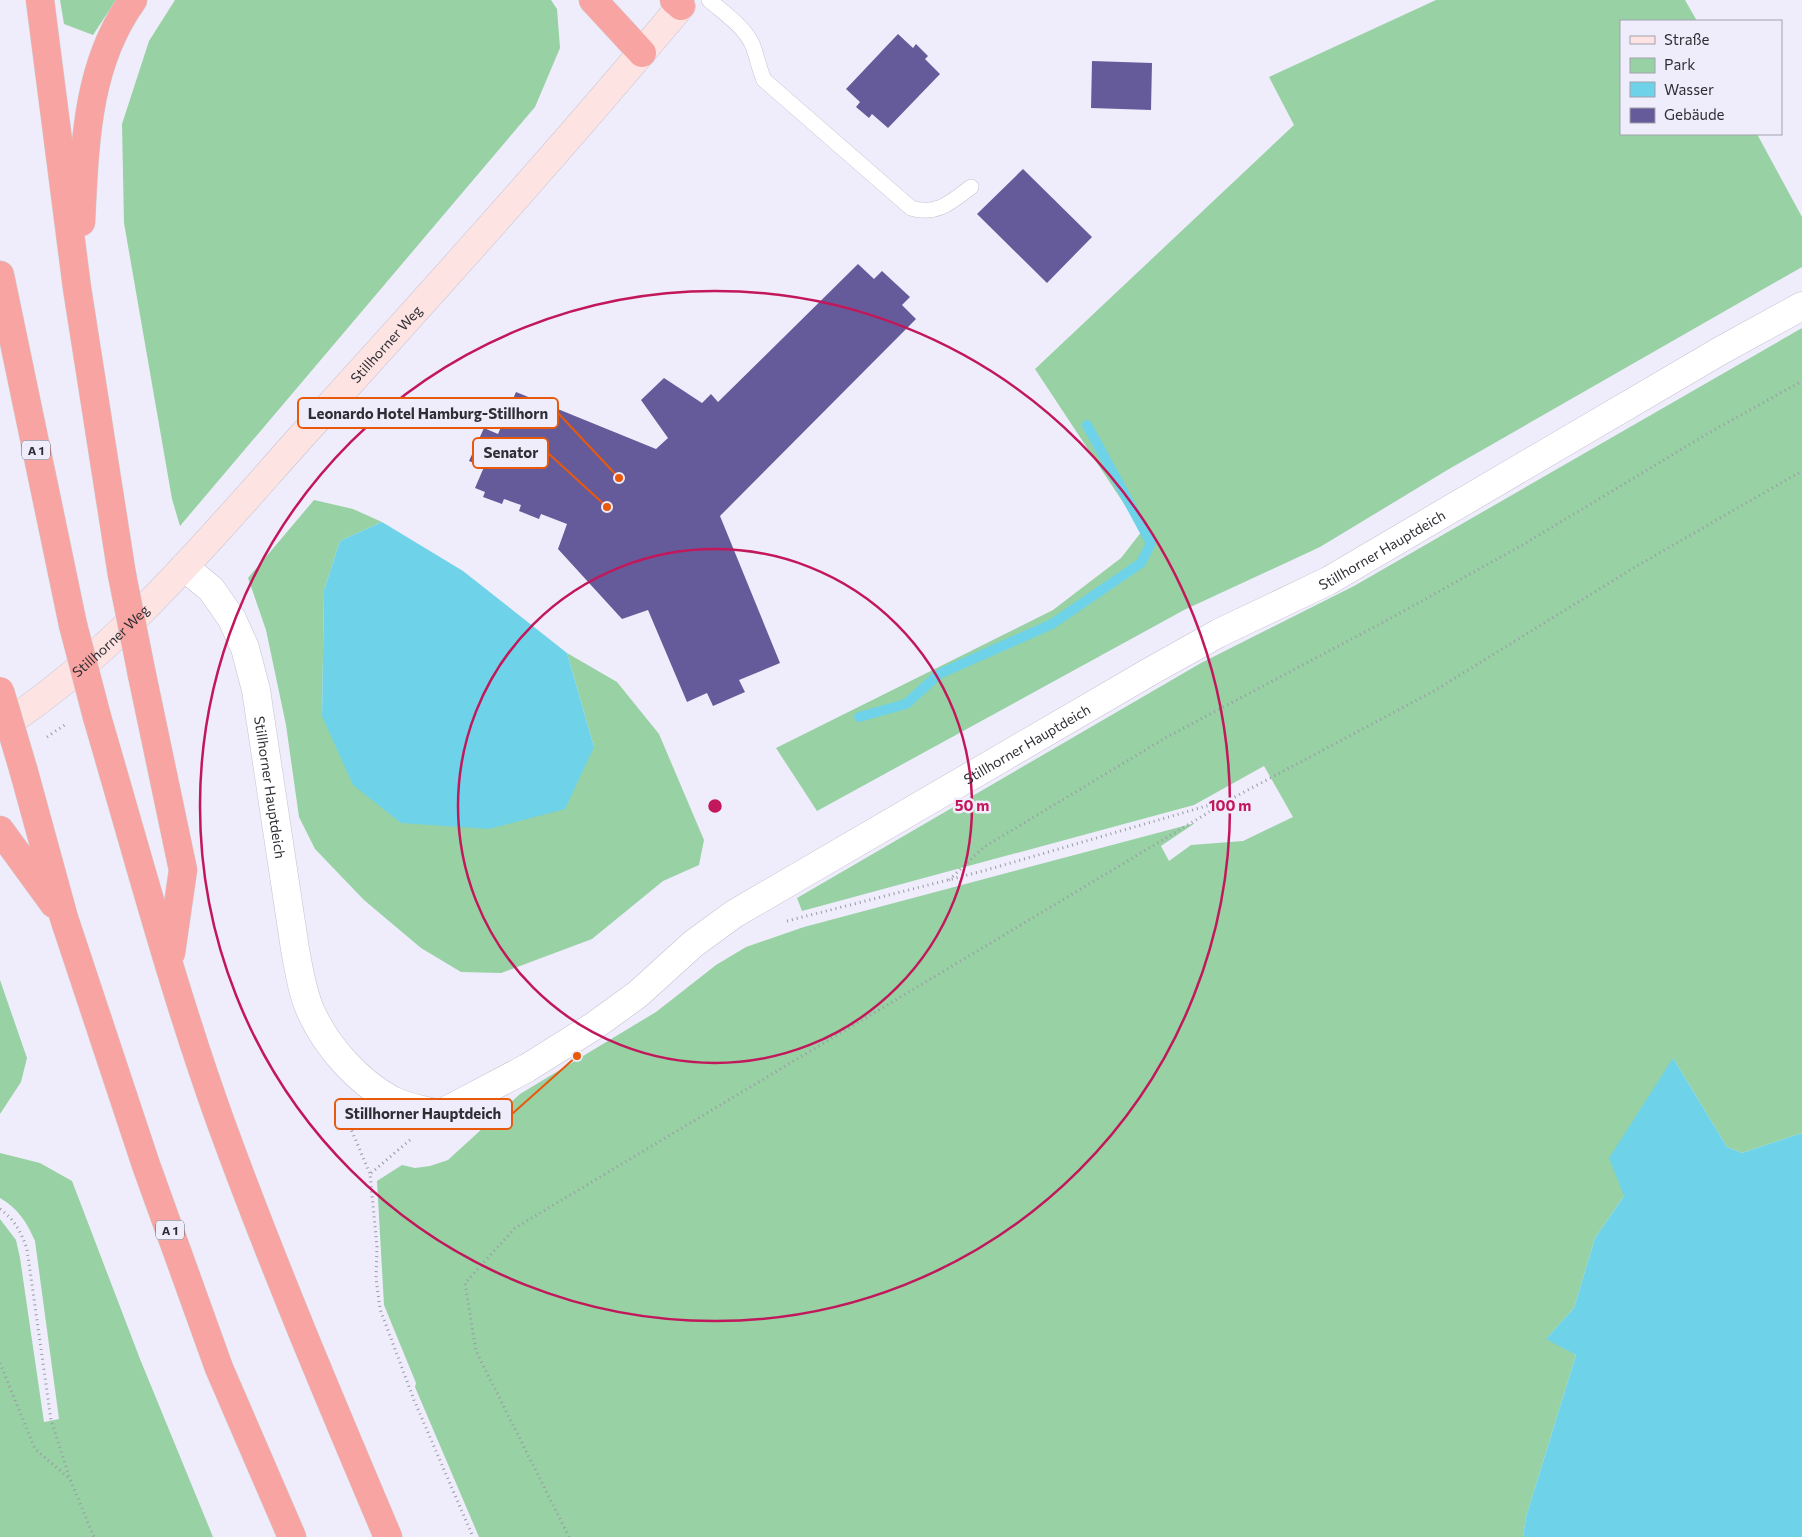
<svg xmlns="http://www.w3.org/2000/svg" width="1802" height="1537" viewBox="0 0 1802 1537" font-family="Commissioner,sans-serif">
<style>
.green{fill:#98d1a4}
.water{fill:#6ed2e9}
.lines{fill:none;stroke-linecap:round;stroke-linejoin:round}
.stream{stroke:#6ed2e9;stroke-width:10}
.building{fill:#665b9a}
.service-casing{stroke:#c4c2d1;stroke-width:16}
.minor-casing{stroke:#c4c2d1;stroke-width:29}
.secondary-casing{stroke:#c4c2d1;stroke-width:29}
.motorway-casing{stroke:#d1d1d2;stroke-width:29}
.path{stroke:#9a99a4;stroke-width:3;stroke-dasharray:1 4;stroke-linecap:butt}
.service{stroke:#fff;stroke-width:15}
.minor{stroke:#fff;stroke-width:28}
.secondary{stroke:#fde4e3;stroke-width:28}
.motorway{stroke:#f8a4a2;stroke-width:28}
.motorway-bridge-casing{stroke:#d1d1d2;stroke-width:29;stroke-linecap:butt}
.motorway-bridge{stroke:#f8a4a2;stroke-width:28}
.ring{fill:none;stroke:#c2185b;stroke-width:2.5}
.labels{text-anchor:middle;dominant-baseline:central;stroke-width:5;stroke-linejoin:round;paint-order:stroke}
.shield{fill:#efedfc;stroke:#696770;stroke-width:1}
.shield-label{font-size:12px;font-weight:bold;fill:#2f2e34}
.street-label{font-size:14px;fill:#2f2e34;stroke:#efedfc}
.centre{fill:#c2185b;stroke:#efedfc;stroke-width:2.5}
.ring-label{font-size:15px;text-anchor:middle;font-weight:bold;fill:#c2185b;stroke:#efedfc;stroke-width:5;stroke-linejoin:round;paint-order:stroke}
.leader{fill:none;stroke:#e8590c;stroke-width:2}
.callout-dot{fill:#e8590c;stroke:#efedfc;stroke-width:2}
.callout{fill:#efedfc;stroke:#e8590c;stroke-width:2}
.callout-label{font-size:15px;text-anchor:middle;font-weight:bold;fill:#2f2e34}
</style>
<rect width="100%" height="100%" fill="#efedfc"/>
<path class="green" d="M60,0H116L93,35L64,24Z
M175,0H551L557,9L560,48L535,107L180,526L172,499L124,223L122,124L149,41Z
M1436,0H1685L1697,21H1621V134H1757L1802,217V267L1449,469L1320,547L1184,610L817,811L776,748L1053,610L1121,558L1142,531L1035,369L1294,125L1269,77Z
M1802,328V1133L1742,1153L1727,1147L1673,1058L1624,1196L1595,1238L1574,1308L1547,1338L1576,1355L1526,1517L1523,1537H479L415,1387L416,1383L384,1305L377,1181L402,1165L415,1168L430,1166L448,1160L520,1094L656,1012L716,965L746,947L804,927L1195,823L1161,846L1169,861L1191,845L1243,841L1293,817L1264,766L1194,805L802,911L797,898L1201,663L1354,586Z
M314,500L353,509L382,522L340,541L324,590L322,716L594,747L567,653L617,682L659,734L704,840L699,865L663,881L592,939L501,973L461,972L421,948L364,900L315,849L299,817L286,725L266,630L248,578Z
M0,980L27,1058L21,1082L0,1114Z
M0,1153L40,1163L72,1181L140,1359L213,1537H0V1219L16,1240L20,1258L44,1422L59,1419L35,1241C27,1223 18,1208 0,1198Z"/>
<path class="water" d="M382,522L463,571L567,653L594,747L565,809L489,829L401,823L353,785L322,716L324,590L340,541Z
M1673,1058L1727,1147L1742,1153L1802,1133V1537H1523L1526,1517L1576,1355L1546,1339L1574,1308L1595,1238L1624,1196L1609,1158Z"/>
<g class="lines">
<path class="stream" d="M859,717L906,704L939,674L1052,624L1141,563L1151,543L1087,425"/>
</g>
<path class="building" d="M898,34L913,48L916,44L928,56L925,59L940,74L888,128L872,114L869,118L856,107L860,102L846,89Z
M1092,61L1152,63L1151,110L1091,108Z
M1023,169L1092,237L1047,283L977,214Z
M858,264L874,279L882,271L910,297L902,305L916,319L720,516L780,663L739,680L745,692L713,706L707,693L687,702L648,610L622,619L558,549L567,524L541,514L539,519L519,511L521,505L504,499L502,504L483,497L485,492L475,488L484,467L469,461L484,428L498,434L516,392L656,449L668,438L641,400L664,378L702,403L711,394L718,402Z"/>
<g class="lines">
<defs>
<path id="service" d="M709,0C724,13 745,27 753,46C757,57 759,68 764,80L911,208C937,216 951,202 971,187"/>
<g id="minor">
<path id="s1" d="M184,567L211,589L232,619L245,648L256,690L295,949C299,970 302,992 311,1012C327,1047 358,1082 392,1100C406,1108 425,1110 440,1114L527,1068L594,1026L638,994L693,944L734,914L1151,671L1219,633L1328,581L1720,351L1802,306"/>
</g>
<g id="secondary">
<path id="s2" d="M0,728C117,652 209,540 301,437C430,295 558,153 681,6"/>
</g>
<path id="motorway" d="M40,0L77,288L122,575
M593,0L642,53
M674,0L681,6
M81,222C85,145 86,65 133,0
M0,275L73,625
M142,675L183,870L171,953
M97,717C137,853 173,990 221,1123C272,1263 330,1400 388,1537
M24,772L64,918L146,1165L219,1368L292,1537
M0,830L54,904"/>
</defs>
<use href="#service" class="service-casing"/>
<use href="#minor" class="minor-casing"/>
<use href="#secondary" class="secondary-casing"/>
<use href="#motorway" class="motorway-casing"/>
<path class="path" d="M47,737L66,724
M949,880L984,847L1167,737L1393,617L1524,544L1707,434L1802,381
M787,921L983,871L1227,800
M340,1103L370,1174
M410,1140L370,1174L377,1247L376,1278L380,1309L414,1400L473,1537
M0,1209C15,1220 21,1232 27,1249L51,1420L70,1479L94,1537
M0,1363L35,1449L69,1478
M569,1537L476,1351L465,1283L515,1228L1231,799L1434,691L1635,567L1802,471"/>
<use href="#service" class="service"/>
<use href="#minor" class="minor"/>
<use href="#secondary" class="secondary"/>
<use href="#motorway" class="motorway"/>
<defs>
<path id="motorway-bridge" d="M122,575L142,675
M73,625L97,717
M0,691L24,772"/>
</defs>
<use href="#motorway-bridge" class="motorway-bridge-casing"/>
<use href="#motorway-bridge" class="motorway-bridge"/>
</g>
<g class="ring">
<circle cx="715" cy="806" r="257"/>
<circle cx="715" cy="806" r="515"/>
</g>
<g class="labels">
<g class="shield">
<rect x="22" y="440.5" width="28" height="19" rx="4"/>
<rect x="156" y="1220.5" width="28" height="19" rx="4"/>
</g>
<g class="shield-label">
<text x="36" y="450">A 1</text>
<text x="170" y="1230">A 1</text>
</g>
<g class="street-label">
<text stroke="none"><textPath href="#s2" startOffset="546">Stillhorner Weg</textPath></text>
<text stroke="none"><textPath href="#s1" startOffset="1746">Stillhorner Hauptdeich</textPath></text>
<text stroke="none"><textPath href="#s2" startOffset="141">Stillhorner Weg</textPath></text>
<text stroke="none"><textPath href="#s1" startOffset="1341">Stillhorner Hauptdeich</textPath></text>
<text stroke="none"><textPath href="#s1" startOffset="245">Stillhorner Hauptdeich</textPath></text>
</g>
</g>
<circle cx="715" cy="806" r="8" class="centre"/>
<g class="ring-label">
<text x="972" y="811">50 m</text>
<text x="1230" y="811">100 m</text>
</g>
<path class="leader" d="M619 478L558 413M607 507L548 453M577 1056L512 1114"/>
<g class="callout-dot">
<circle cx="619" cy="478" r="5"/>
<circle cx="607" cy="507" r="5"/>
<circle cx="577" cy="1056" r="5"/>
</g>
<g class="callout">
<rect x="298" y="398" width="260" height="30" rx="5"/>
<rect x="473" y="438" width="75" height="30" rx="5"/>
<rect x="335" y="1099" width="177" height="30" rx="5"/>
</g>
<g class="callout-label">
<text x="428" y="419">Leonardo Hotel Hamburg-Stillhorn</text>
<text x="511" y="458">Senator</text>
<text x="423" y="1119">Stillhorner Hauptdeich</text>
</g>
<rect x="1620" y="20" width="162" height="115" fill="#efedfc" stroke="#a2a1ac"/>
<rect x="1630" y="36" width="25" height="8" fill="#fde4e3" stroke="#a2a1ac"/>
<text x="1664" y="45" font-size="15" fill="#2f2e34">Straße</text>
<rect x="1630" y="58" width="25" height="15" fill="#98d1a4" stroke="#a2a1ac"/>
<text x="1664" y="70" font-size="15" fill="#2f2e34">Park</text>
<rect x="1630" y="82" width="25" height="15" fill="#6ed2e9" stroke="#a2a1ac"/>
<text x="1664" y="95" font-size="15" fill="#2f2e34">Wasser</text>
<rect x="1630" y="108" width="25" height="15" fill="#665b9a" stroke="#a2a1ac"/>
<text x="1664" y="120" font-size="15" fill="#2f2e34">Gebäude</text>
</svg>
